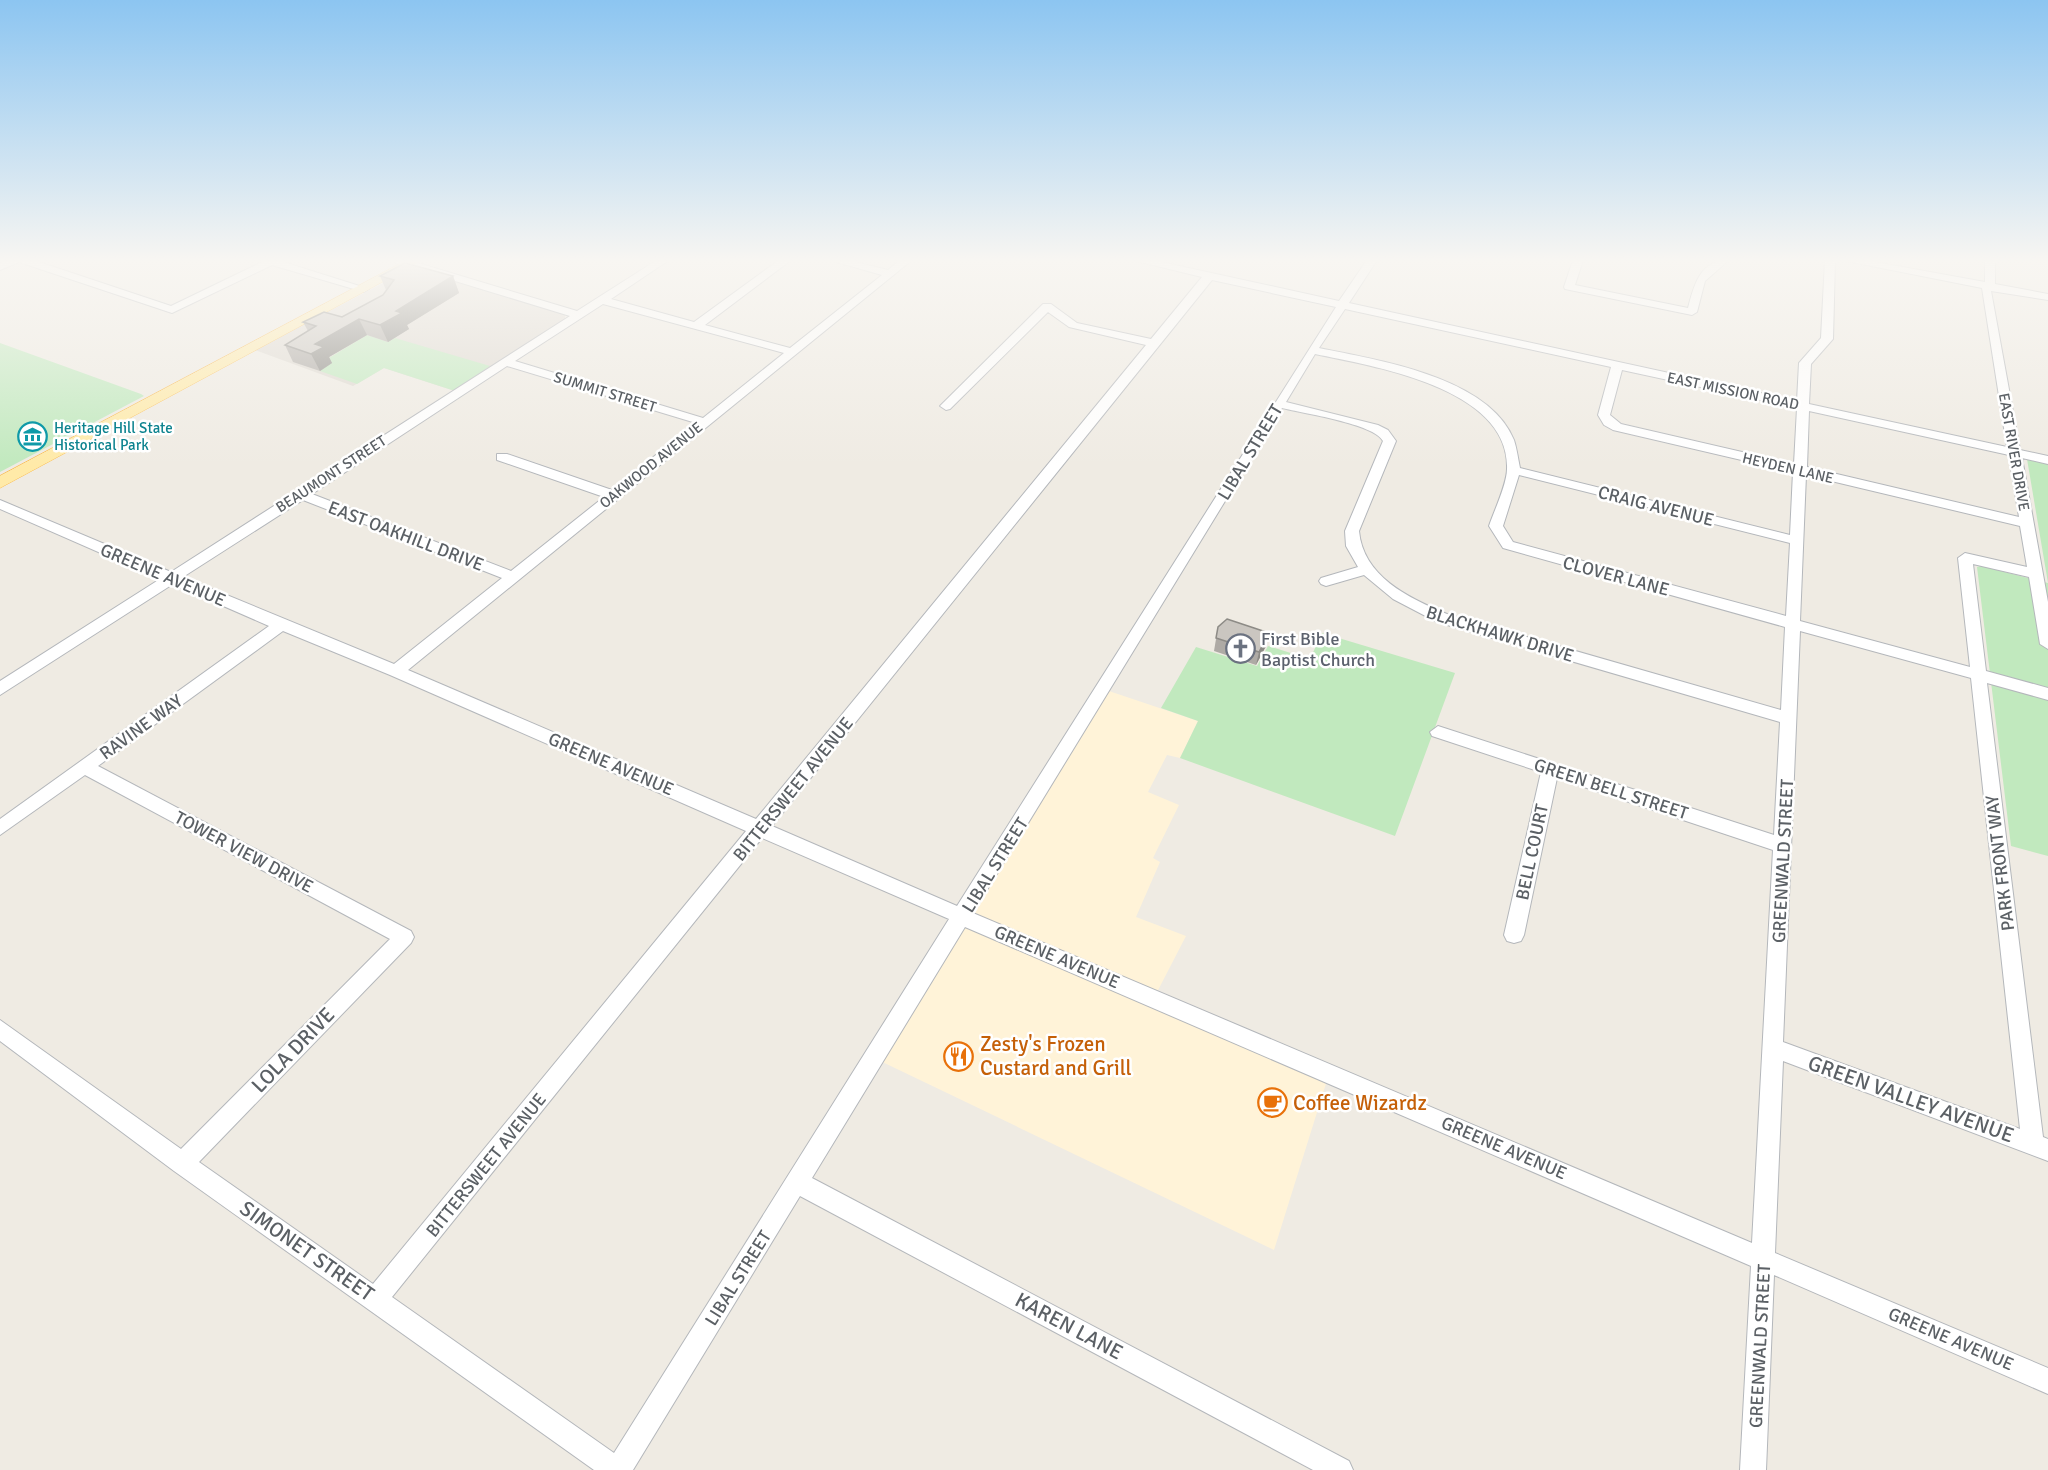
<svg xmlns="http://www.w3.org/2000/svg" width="2048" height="1470" viewBox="0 0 2048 1470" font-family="Signika,sans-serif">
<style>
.commercial{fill:#fff3d8}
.education{fill:#dfdad2}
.green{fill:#c1e9be}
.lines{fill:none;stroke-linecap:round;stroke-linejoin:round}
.minor-casing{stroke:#b4b7bb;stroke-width:2}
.major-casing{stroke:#fcbd50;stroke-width:1}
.minor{fill:#fff;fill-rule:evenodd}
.major{fill:#ffeaa8;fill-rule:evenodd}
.wall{fill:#aeaaa5}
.shaded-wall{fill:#8d8b86}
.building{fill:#cac6c0;stroke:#8d8b86;stroke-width:1.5}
.labels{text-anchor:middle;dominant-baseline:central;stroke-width:5;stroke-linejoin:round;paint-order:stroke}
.far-street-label{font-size:15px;fill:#5b6065;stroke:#fff}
.far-culture-label{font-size:15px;fill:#0d838f;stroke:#fff;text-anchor:start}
.street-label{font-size:18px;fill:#5b6065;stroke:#fff}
.worship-label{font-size:18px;fill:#5b616d;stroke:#fff;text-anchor:start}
.near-food-label{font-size:21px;fill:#c56008;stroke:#fff;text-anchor:start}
.near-street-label{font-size:21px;fill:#5b6065;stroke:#fff}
</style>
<rect width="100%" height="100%" fill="#efebe3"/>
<path class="commercial" d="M1103,689L1198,721L1180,758L1167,755L1148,792L1179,805L1153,858L1160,862L1136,917L1186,936L1154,998L1329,1074L1274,1250L874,1058Z"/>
<path class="education" d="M410,269L559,311L565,315V320L455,391L384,368L353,386L255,350Z"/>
<path class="green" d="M367,335L388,342L395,338L490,366L455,391L384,368L357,384L320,371L324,361Z
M0,343L141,394L144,396L0,472Z
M2027,459L2048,463V856L2011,846L1977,567L1981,566L2048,583Z
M1322,633L1455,673L1395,836L1180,758L1198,721L1161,708L1196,647L1257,666L1268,646L1310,659Z"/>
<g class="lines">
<defs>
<path id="minor" d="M7,260H33L171,306L262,262L260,260H277L369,289L364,292L272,265L172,313L19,262L0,270V263Z
M395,260H408L577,311L657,260H669L611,299L694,322L779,260H791L705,325L790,348L882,275L829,260H847L888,270L900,260H912L408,670L756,819L1146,345L1069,327L1048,312L950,409L946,410L940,406L1043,304H1051L1077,323L1151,339L1202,277L1132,260H1152L1339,301L1367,260H1377L1349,303L1797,401L1799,363L1821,338L1825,260H1835L1833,339L1811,364L1809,404L2007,447L1982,288L1841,260H1864L1985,282V260H1995V284L2048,294V300L1991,291L2020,450L2048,456V464L2022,458L2048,602V649L2040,644L2029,577L1973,564L1986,671L2048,688V700L1987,683L2043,1137L2048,1139V1161L1783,1061L1775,1253L2048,1368V1394L1774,1275L1766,1470H1740L1751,1266L965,927L812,1178L1349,1461L1353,1470H1313L800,1196L633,1470H594L174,1171L0,1041V1020L181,1149L390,939L85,775L0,835V819L269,626L173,584L0,695V681L160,579L0,509V500L171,572L570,316L396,263ZM1212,280L1336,307L957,906L772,826ZM603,304L784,353L703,418L515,361ZM1345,309L1611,367L1598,415L1604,425L1613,430L1793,472L1790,535L1520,468C1518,459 1517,449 1514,440C1489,377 1378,360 1319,348ZM1315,354C1373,366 1510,388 1507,469C1507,484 1494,511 1489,526L1503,548L1785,627L1781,710L1447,614C1408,598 1363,576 1359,531L1396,441L1388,430L1378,425L1286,402ZM507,366L696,423L612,490L507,454H497V460L604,497L511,571L312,494ZM1622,370L1797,408L1794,464L1621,424L1610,415ZM1282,408C1302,413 1375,424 1383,441L1345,531L1346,546L1358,567L1321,578L1319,581L1321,584L1326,586L1364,575L1393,599L1437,622L1780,722L1774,835L1438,726L1430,732L1432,736L1541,772L1504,935L1507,941L1514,943L1521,941L1524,935L1557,778L1773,850L1752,1243L973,913ZM1809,411L2009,455L2019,517L1807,467ZM1519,475L1790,543L1786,616L1513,542L1503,526ZM1806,475L2020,526L2027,567L1965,553L1958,558L1970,667L1800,621ZM303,500L502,578L394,664L183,577ZM283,631L390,675L746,831L373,1284L199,1162L411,943L414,937L411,931L98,766ZM1800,631L1971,678L2020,1129L1783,1042ZM762,838L949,919L614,1453L392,1297Z
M1573,260H1583L1575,285L1688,308C1694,285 1700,260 1729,260L1705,281L1697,312L1692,315L1565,289L1564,287Z"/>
<path id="major" d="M407,260H423L0,488V476Z"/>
</defs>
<use href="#minor" class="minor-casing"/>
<use href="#major" class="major-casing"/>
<use href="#minor" class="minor"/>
<use href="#major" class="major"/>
</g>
<path class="wall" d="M380,276H453L459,293L407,325L409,329L388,342L367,335L329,357L332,363L320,371L293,362L285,345L308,331L303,322L342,317L383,295L386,290Z
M1218,627L1266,646L1256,665L1214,651Z"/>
<path class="shaded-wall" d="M453,276L459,293L407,325L409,329L388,342L380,325L396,311Z
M359,319L367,335L329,357L332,363L320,371L311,354L315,344Z
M1269,633L1266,646L1256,665L1259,652Z"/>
<path class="building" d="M405,263L453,276L396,311L402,313L380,325L359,319L315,344L324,347L311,354L285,345L316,326L303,322L320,314L324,312L342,317L383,295L394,280L380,276Z
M1227,619L1269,633L1259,652L1216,638L1218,627Z"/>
<linearGradient id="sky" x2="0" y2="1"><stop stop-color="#8cc5f1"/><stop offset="0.56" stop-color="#f8f6f2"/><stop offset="1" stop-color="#f8f6f2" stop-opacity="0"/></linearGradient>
<rect width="2048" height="466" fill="url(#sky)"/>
<defs>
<symbol id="museum-ring" viewBox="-11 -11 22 22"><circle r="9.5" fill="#fff" stroke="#0f9aa8" stroke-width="1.5"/><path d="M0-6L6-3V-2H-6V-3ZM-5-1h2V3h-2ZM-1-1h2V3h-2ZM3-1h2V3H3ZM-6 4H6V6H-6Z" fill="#0f9aa8"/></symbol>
<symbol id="church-ring" viewBox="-11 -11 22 22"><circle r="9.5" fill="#fff" stroke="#6b7280" stroke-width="1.5"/><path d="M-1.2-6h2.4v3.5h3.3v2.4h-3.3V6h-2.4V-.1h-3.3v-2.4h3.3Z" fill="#6b7280"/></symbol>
<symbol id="restaurant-ring" viewBox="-11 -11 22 22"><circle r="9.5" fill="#fff" stroke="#e8710a" stroke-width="1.5"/><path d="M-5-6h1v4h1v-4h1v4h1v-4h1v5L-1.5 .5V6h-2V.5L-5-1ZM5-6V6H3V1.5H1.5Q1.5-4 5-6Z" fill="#e8710a"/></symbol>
<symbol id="cafe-ring" viewBox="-11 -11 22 22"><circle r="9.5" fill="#fff" stroke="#e8710a" stroke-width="1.5"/><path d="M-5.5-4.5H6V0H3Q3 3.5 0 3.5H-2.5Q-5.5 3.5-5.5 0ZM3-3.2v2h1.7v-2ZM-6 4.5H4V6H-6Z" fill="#e8710a"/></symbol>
</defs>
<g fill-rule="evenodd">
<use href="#museum-ring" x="16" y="420" width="33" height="33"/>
<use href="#church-ring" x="1224" y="632" width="33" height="33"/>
<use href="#restaurant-ring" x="942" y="1040" width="33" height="33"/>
<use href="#cafe-ring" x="1256" y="1086" width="33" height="33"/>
</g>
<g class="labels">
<g class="far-street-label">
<text transform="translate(1733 391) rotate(12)">EAST MISSION ROAD</text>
<text transform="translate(605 392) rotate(17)">SUMMIT STREET</text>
<text transform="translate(2014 452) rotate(80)">EAST RIVER DRIVE</text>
<text transform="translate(651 465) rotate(-39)">OAKWOOD AVENUE</text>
<text transform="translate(1788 468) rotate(13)">HEYDEN LANE</text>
<text transform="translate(331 474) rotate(-33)">BEAUMONT STREET</text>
</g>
<g class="far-culture-label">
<text x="54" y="428">Heritage Hill State<tspan x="54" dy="17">Historical Park</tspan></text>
</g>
<g class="street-label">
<text transform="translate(1250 452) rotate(-59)">LIBAL STREET</text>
<text transform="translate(1656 506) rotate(14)">CRAIG AVENUE</text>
<text transform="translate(406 536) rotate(21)">EAST OAKHILL DRIVE</text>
<text transform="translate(163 575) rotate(23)">GREENE AVENUE</text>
<text transform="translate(1616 576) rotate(15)">CLOVER LANE</text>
<text transform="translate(1500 634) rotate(17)">BLACKHAWK DRIVE</text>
<text transform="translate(141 727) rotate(-36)">RAVINE WAY</text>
<text transform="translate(611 764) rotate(23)">GREENE AVENUE</text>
<text transform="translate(793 789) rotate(-51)">BITTERSWEET AVENUE</text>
<text transform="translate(1611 789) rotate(18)">GREEN BELL STREET</text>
<text transform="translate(244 852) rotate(28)">TOWER VIEW DRIVE</text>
<text transform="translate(1532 852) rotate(-78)">BELL COURT</text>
<text transform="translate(1783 861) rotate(-87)">GREENWALD STREET</text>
<text transform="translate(2000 863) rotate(-97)">PARK FRONT WAY</text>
<text transform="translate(995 865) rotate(-58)">LIBAL STREET</text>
<text transform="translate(1057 957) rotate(23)">GREENE AVENUE</text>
<text transform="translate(1504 1148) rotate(23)">GREENE AVENUE</text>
<text transform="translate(486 1165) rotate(-51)">BITTERSWEET AVENUE</text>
<text transform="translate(738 1278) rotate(-58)">LIBAL STREET</text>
<text transform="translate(1951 1339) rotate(23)">GREENE AVENUE</text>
<text transform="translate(1760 1346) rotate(-87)">GREENWALD STREET</text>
</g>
<g class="worship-label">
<text x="1261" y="639">First Bible<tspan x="1261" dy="21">Baptist Church</tspan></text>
</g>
<g class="near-food-label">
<text x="980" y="1044">Zesty's Frozen<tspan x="980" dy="24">Custard and Grill</tspan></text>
<text x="1293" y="1103">Coffee Wizardz</text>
</g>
<g class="near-street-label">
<text transform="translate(293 1050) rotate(-46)">LOLA DRIVE</text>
<text transform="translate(1911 1099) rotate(20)">GREEN VALLEY AVENUE</text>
<text transform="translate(307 1251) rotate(35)">SIMONET STREET</text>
<text transform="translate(1069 1326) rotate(28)">KAREN LANE</text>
</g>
</g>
</svg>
